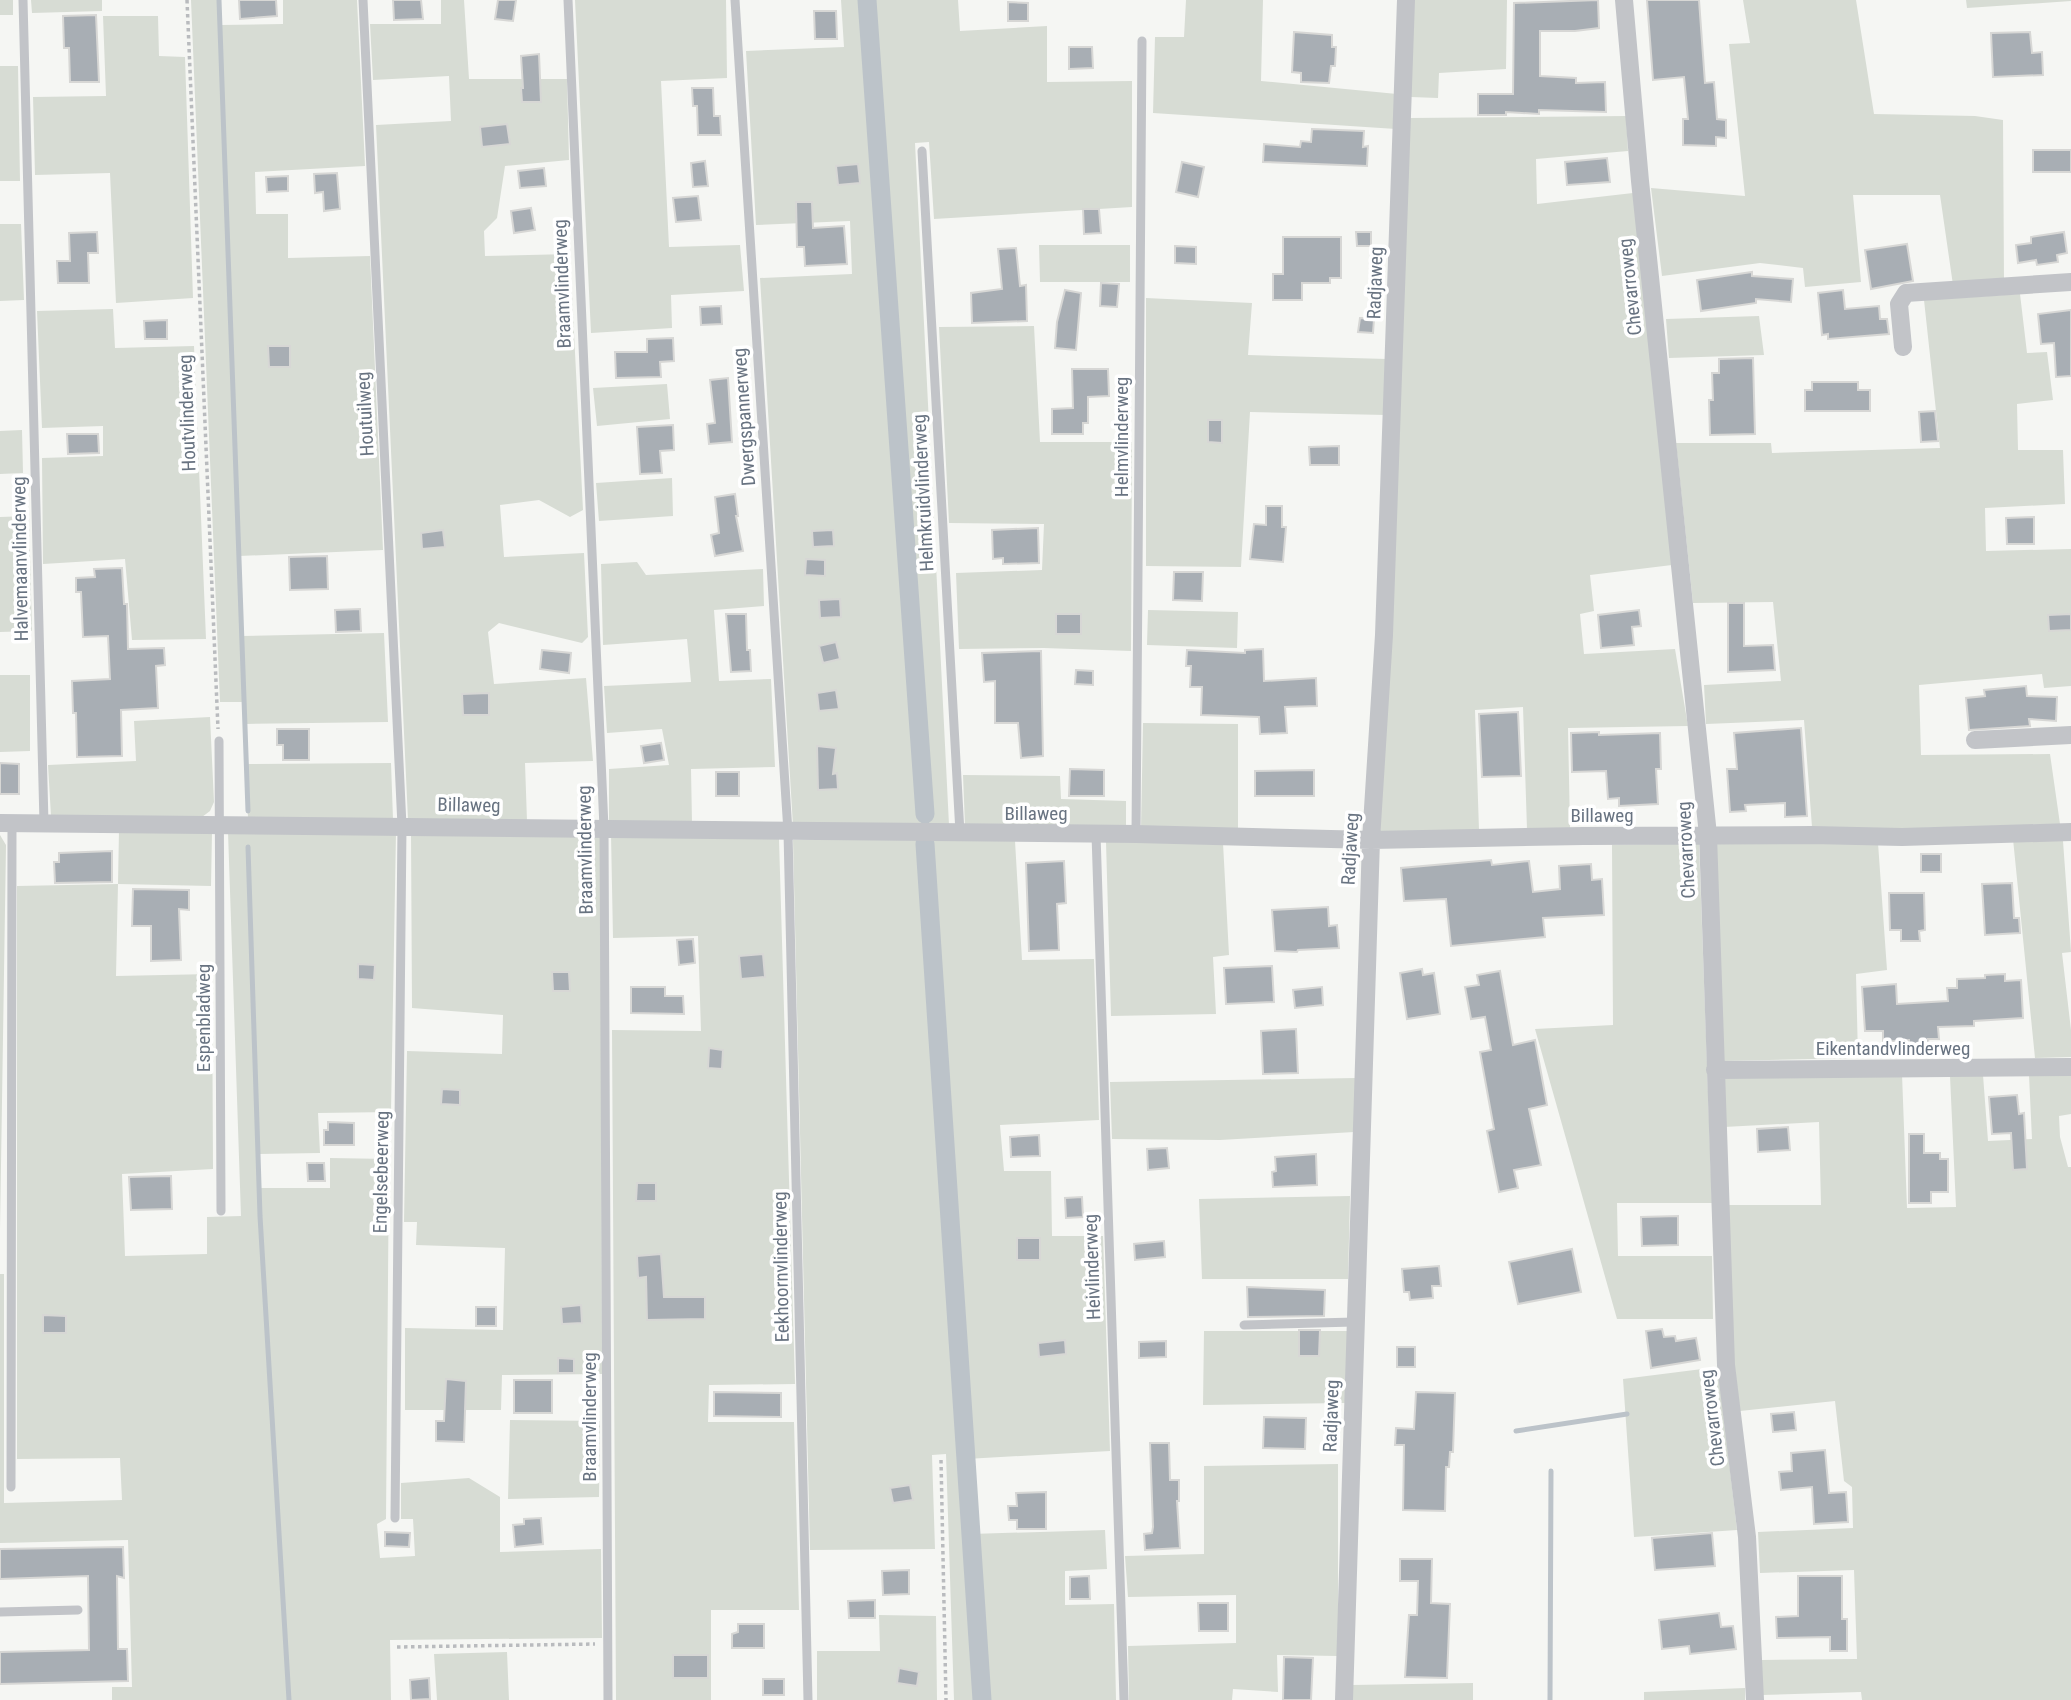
<svg xmlns="http://www.w3.org/2000/svg" width="2071" height="1700" viewBox="0 0 2071 1700" font-family="'Roboto Condensed',sans-serif">
<style>
.green{fill:#d7dcd4}
.lines{fill:none;stroke-linecap:round;stroke-linejoin:round}
.stream{stroke:#bcc3c9;stroke-width:5}
.canal{stroke:#bcc3c9;stroke-width:19}
.building{fill:#a8aeb4;stroke:#d7d7d5;stroke-width:2}
.path{stroke:#b9bbbe;stroke-width:3.5;stroke-dasharray:3.5 3.5;stroke-linecap:butt}
.lane{stroke:#c2c4c8;stroke-width:9}
.street{stroke:#c2c4c8;stroke-width:18}
.labels{text-anchor:middle;dominant-baseline:central;stroke-width:7;stroke-linejoin:round;paint-order:stroke}
.street-label{font-size:19px;fill:#687381;stroke:#fff}
</style>
<rect width="100%" height="100%" fill="#f5f6f3"/>
<path class="green" d="M0,0H13V15H0Z
M31,0H102V11L32,13Z
M191,0H219L221,25L283,24V0H357L365,166L255,172L256,214H288V258L370,256L383,550L239,556L242,636L384,633L388,722L245,724L244,702H220Z
M441,0H464L469,79H567L569,160L505,166L497,218L484,231L485,256L570,254L583,510L570,517L539,500L500,505L504,557L584,553L588,637L582,643L499,623L488,632L494,684L586,678L593,761L525,763L527,821L408,820L376,125L451,121L449,76L373,80L370,24H441Z
M575,0H726L727,78L661,81L669,247L740,245L744,291L671,295L672,328L591,333Z
M841,0H958L960,31L1047,26V82L1132,81V207L934,219L929,142L915,143L949,825L793,826L760,278L852,274L850,221L756,225L746,51L844,47Z
M1186,0H1263L1261,81L1397,94L1396,129L1153,113L1155,37H1184Z
M1412,0H1507L1506,69L1439,73L1438,98L1411,97Z
M1743,0H1856L1874,114L1975,116L2003,120L2004,281L1953,285L1940,195H1853L1861,282L1805,287L1803,268L1760,263L1662,276L1651,188L1745,196L1729,44L1750,43Z
M1966,0H2071V1L1967,8Z
M103,16H158L159,56L185,57L193,298L116,303L110,173L35,175L33,97L106,96Z
M0,66H18L20,181H0Z
M1626,116L1628,151L1536,159L1537,204L1633,193L1672,565L1590,575L1594,611L1580,614L1584,654L1675,649L1688,726L1568,728L1570,828L1527,829L1523,707L1475,710L1479,830L1378,832L1410,118Z
M0,224H21L24,300L0,301Z
M1039,245H1130V282H1040Z
M2020,294L2027,353L2047,352L2053,400L2017,404L2018,450H2063L2065,504L1985,508L1986,551L2071,549V686L2044,688L2042,674L1919,685L1921,755L2050,754L2060,824L1888,829L1812,827L1804,720L1706,724L1704,685L1781,681L1773,602L1693,603L1676,443H1771L1772,453L1940,448L1924,300Z
M1146,298L1252,303L1248,355L1387,359L1386,415L1250,412L1241,567L1146,566Z
M113,309L115,348L194,346L206,639L132,640L125,559L43,564L42,458L103,456V426L42,428L37,311Z
M1759,316L1764,355L1669,358L1666,319Z
M1034,326L1040,442H1132L1131,651L1044,648L959,649L956,573L1042,570L1044,524L949,523L939,327Z
M667,384L670,419L597,426L593,388Z
M22,430L23,473L0,474V431Z
M672,478L673,516L599,521L596,483Z
M29,516L32,631L0,632V517Z
M637,562L646,575L763,569L764,606L714,610L719,681L771,679L775,767L691,769L692,823L609,822V769L669,765L662,729L607,733L604,686L691,682L687,639L603,645L601,564Z
M1148,610L1238,612L1237,648L1147,645Z
M0,675H30V751L0,752Z
M210,717L214,802L210,811L202,817L51,816L48,765L136,761L134,721Z
M1143,723L1238,724V829H1141Z
M391,763L393,819L248,818L246,764Z
M963,775L1060,776L1061,799L1126,801V826H965Z
M119,830L212,832L211,886L118,884L116,976L212,974L213,1169L122,1174L125,1256L207,1254V1217L241,1216L228,832H396L391,1112L318,1113L320,1153L259,1154L260,1188H330V1158L389,1159L386,1519L377,1524L380,1558L415,1556L413,1519H401V1483L469,1478L500,1497V1552L601,1549L602,1638L390,1640L391,1700H112V1687H132L128,1540L0,1543V1274H4V1503L122,1500L120,1458L17,1459V886L118,884Z
M411,833L601,834L602,1374L502,1375L501,1410H405V1328L503,1330L505,1248L416,1245L417,1222H404L407,1051L502,1054L503,1015L412,1008Z
M611,834L779,839L795,1384L709,1385L708,1422H794L799,1610H711V1700H616L612,1030L701,1031L698,936L613,938Z
M0,835L6,845L0,1230Z
M871,837L1015,841L1022,960L1094,959L1099,1120L1000,1125L1004,1171H1051L1052,1236H1103L1110,1451L966,1459L971,1534L1105,1530L1107,1569L1065,1571V1605L1114,1604L1116,1700H954L946,1454L932,1455L935,1549L810,1550L793,840Z
M2013,839L2063,841L2071,952L2062,953L2071,1030V1057L2035,1058Z
M1715,841L1878,843L1887,970L1856,974L1858,1058L1723,1061Z
M1106,842L1223,843L1229,955L1213,957L1216,1014L1111,1016Z
M1699,843L1712,1203H1617L1618,1256H1712L1713,1319H1617L1535,1029L1613,1025L1612,845Z
M2071,1073V1114L2059,1116L2060,1137L2068,1167H2071V1700H1862L1861,1692L1762,1695V1660L1857,1659L1854,1570L1760,1573L1758,1532L1853,1528L1852,1487L1844,1481L1835,1401L1740,1411L1734,1362L1727,1205H1821L1819,1122L1724,1127L1721,1076L1902,1074L1907,1208L1956,1207L1950,1076L1983,1075L1988,1141L2032,1139L2029,1075Z
M1356,1078L1354,1132L1220,1140L1112,1139L1110,1082Z
M1350,1196L1348,1279H1202L1199,1199Z
M1204,1331H1348L1346,1403L1203,1405Z
M1718,1367L1737,1530L1634,1537L1623,1379Z
M510,1420L600,1421L599,1497L508,1499Z
M1338,1464V1656L1277,1655L1278,1692L1233,1689L1232,1700H1129L1128,1646L1236,1643V1595L1128,1597L1125,1556L1204,1554V1466Z
M879,1615L936,1616L937,1700H817V1651H880Z
M507,1652L509,1700H437L434,1654Z
M1473,1683V1700H1351L1352,1685Z
M1745,1688V1700H1644V1692Z"/>
<g class="lines">
<path class="stream" d="M219,0L248,811
M248,847L260,1216L289,1700
M1516,1431L1627,1414
M1550,1700L1551,1471"/>
<path class="canal" d="M867,0L925,814
M925,844L982,1700"/>
</g>
<path class="building" d="M239,0H276L277,16L240,19Z
M393,0H421L423,19L394,20Z
M498,0H516L513,21L495,19Z
M1598,0L1599,28L1575,31H1540V76L1576,78V83L1605,82L1606,112L1539,110V114L1506,112V115H1478V94H1513L1514,3Z
M1647,0H1699L1705,83L1714,82L1717,119L1726,120V138L1716,137V146L1683,145V119H1688L1684,77L1653,80Z
M1008,2L1028,3V21H1008Z
M814,11H836L837,39H815Z
M96,15L99,82H70L69,48H64L63,16Z
M1294,32L1332,35V47H1336L1335,66H1331L1329,83L1301,82V73L1292,72Z
M2030,32L2032,53L2042,52L2043,75L1993,77L1991,33Z
M1069,47H1092L1093,68L1069,69Z
M539,54L541,102H522L521,88H523L521,56Z
M692,88H713L714,116H720L721,135H698L697,106H693Z
M507,124L510,144L482,147L480,127Z
M1312,129L1364,131L1363,147L1368,146L1367,166L1263,162L1264,144L1300,147L1301,141L1311,142Z
M2033,150H2071V172H2033Z
M1607,158L1610,182L1567,185L1565,162Z
M705,161L708,186L693,187L691,163Z
M1182,162L1204,167L1198,197L1176,192Z
M858,164L860,183L838,185L836,166Z
M544,168L546,186L520,188L518,171Z
M337,173L340,209L324,211L323,192L315,193L314,174Z
M288,176V191L267,192L266,177Z
M698,196L701,220L676,222L673,198Z
M796,202H812L813,228L844,226L847,264L805,266L804,247H797Z
M531,208L535,230L514,233L511,211Z
M1083,209H1099L1101,233L1084,234Z
M97,232L98,253H88L89,283H58L57,261H70L69,233Z
M1356,232H1371V246H1357Z
M2064,232L2067,253L2057,255L2058,262L2037,265L2036,260L2018,263L2016,245L2031,243V237Z
M1283,237H1341V278H1330V283H1302V300H1273V274H1283Z
M1907,244L1913,281L1871,289L1865,250Z
M1175,246L1196,247V264L1175,263Z
M1016,248L1020,286L1026,285L1027,321L972,323L971,293L1002,289L998,249Z
M1752,272V276L1793,279L1791,302L1756,299V303L1701,311L1697,280Z
M1101,283L1119,284L1117,307L1100,306Z
M1065,290L1081,293L1076,350L1055,348L1057,322Z
M1843,290L1845,309L1879,306L1880,319H1887L1889,334L1828,339V334L1822,335L1818,293Z
M721,306L722,324L701,325L700,307Z
M2071,310V376L2056,377L2054,343L2041,344L2038,314Z
M1360,318L1374,319L1373,333L1358,332Z
M167,320V339H145L144,321Z
M673,338L674,361L660,362L661,377L616,378L615,352H647V339Z
M268,346H290V367H269Z
M1753,358L1755,434L1710,435L1709,400H1713L1712,373H1719V359Z
M1072,369H1108L1109,396L1088,397V423H1083V434H1052V409L1073,408Z
M728,378L732,442L709,444L707,424L715,423L710,380Z
M1812,382H1858V390H1870V411H1805V390H1812Z
M1935,411L1938,441L1921,442L1919,412Z
M1208,420H1222V443L1208,442Z
M673,425L674,450L660,451L662,473L640,474L637,427Z
M67,434H98L99,453L68,454Z
M1339,446V465H1310L1309,447Z
M735,494L738,516H736L743,551L715,556L711,535L719,533L715,497Z
M1266,506H1282V527H1286L1283,562L1250,559L1254,524L1266,525Z
M2034,517V544H2007L2006,518Z
M1038,528L1039,563L1003,564V558L993,559L992,530Z
M443,530L445,547L422,549L421,533Z
M833,530L834,546L813,547L812,531Z
M327,556L328,589L290,590L289,557Z
M806,559L825,560V576L805,575Z
M122,568L124,604H127L128,649L164,648L165,665L156,666L158,708L121,710L122,756L77,757L76,713H73L72,681L110,679L108,636L83,637L81,592H76V578L95,577L94,569Z
M1174,572H1203L1202,601L1173,600Z
M840,599L841,617L820,618L819,600Z
M1728,603H1744V646L1773,645L1775,670L1728,672Z
M360,609L361,631L336,632L335,610Z
M1639,610L1641,626L1632,627L1634,645L1601,648L1598,615Z
M726,614H746L747,650H750L751,671L731,672Z
M1056,614H1081V634H1056Z
M2071,614V630L2049,631L2048,615Z
M836,642L840,659L823,663L819,646Z
M1263,649L1264,681L1316,678L1317,706L1285,707L1287,733L1260,734L1259,717L1201,715L1202,687H1190L1191,666H1186L1187,650L1245,653V650Z
M542,650L571,653L569,673L540,669Z
M1041,651L1043,756L1021,758L1018,723H995V681L984,682L982,653Z
M1076,670L1093,671V685L1075,684Z
M2026,686L2027,696L2057,697L2056,721L2029,719L2030,726L1969,730L1966,698L1985,696L1984,690Z
M836,690L839,709L819,711L817,693Z
M489,693V715H463L462,694Z
M1518,712L1521,776L1482,777L1479,714Z
M1801,728L1807,816L1785,817V803L1745,805L1746,811L1730,812L1727,769H1737L1734,733Z
M277,729H309V760H283V745H277Z
M1599,732V735L1660,733L1661,769H1656L1658,804L1619,806V798L1608,799L1606,771L1572,772L1571,733Z
M661,743L664,760L644,763L641,746Z
M817,746L836,748L833,774L837,773L838,789L818,790Z
M0,763L19,764V794H0Z
M1070,769L1104,770V796H1069Z
M1314,770V796H1255V771Z
M716,772H739V796H716Z
M112,851V882L55,883L54,862H59V853Z
M1921,854H1941V872H1921Z
M1491,860L1492,865L1529,861L1533,892L1560,889L1559,866L1591,864L1592,880L1602,879L1604,915L1543,918L1545,937L1451,946L1446,899L1404,901L1401,868Z
M1064,861L1066,903L1057,904L1059,950L1029,951L1026,863Z
M2012,883L2014,918H2019L2020,933L1985,935L1982,884Z
M133,889L189,890V910L179,909L181,960L151,961V926H132Z
M1889,893H1924L1925,930L1919,931L1920,941H1901V930H1890Z
M1328,907L1329,926L1337,925L1339,948L1298,950L1297,952L1275,951L1272,910Z
M693,939L695,963L679,965L677,940Z
M763,954L765,977L741,979L739,956Z
M358,964L375,965L374,980L358,979Z
M1272,966L1274,1002L1226,1004L1224,968Z
M1422,969L1423,975L1434,973L1440,1014L1407,1019L1400,973Z
M1500,971L1513,1045L1535,1040L1547,1105L1529,1109L1541,1165L1514,1170L1518,1188L1499,1192L1487,1131L1494,1129L1480,1052L1491,1050L1485,1017L1471,1019L1465,987L1479,985L1477,975Z
M552,972H569L570,991H553Z
M2005,974V981L2021,980L2023,1018L1974,1021V1026L1938,1027L1939,1039H1928L1929,1046L1910,1047L1909,1040L1883,1042V1031H1865L1862,987L1896,984L1897,1004L1948,1001L1947,988H1957V979L1985,978V975Z
M631,987H665V996H683L684,1014L631,1013Z
M1322,987L1323,1005L1295,1008L1293,990Z
M1296,1029L1298,1073L1263,1074L1261,1031Z
M709,1048L723,1050L722,1069L708,1068Z
M442,1089L460,1090V1105L441,1104Z
M2017,1095L2019,1114L2024,1113L2027,1169L2013,1170L2011,1133L1992,1134L1989,1097Z
M328,1122L354,1123V1145H324V1130H328Z
M1788,1127L1790,1150L1758,1152L1757,1129Z
M1909,1134H1924V1153H1940V1159H1948V1192H1931V1203H1909Z
M1039,1135L1040,1156L1011,1157L1010,1137Z
M1167,1148L1169,1168L1148,1170L1147,1149Z
M1316,1154L1317,1185L1273,1187L1272,1172L1276,1171L1275,1157Z
M307,1163H324L325,1181H308Z
M171,1176L172,1209L131,1210L129,1177Z
M637,1183H656V1201H636Z
M1082,1197L1083,1217L1066,1218L1065,1198Z
M1678,1216V1245L1642,1246L1641,1217Z
M1017,1238H1040V1260H1017Z
M1164,1241L1165,1257L1135,1260L1134,1244Z
M1572,1249L1581,1292L1518,1304L1509,1262Z
M661,1254L664,1297H705V1319L647,1320L646,1277L638,1278L637,1256Z
M1439,1266L1441,1286H1432L1433,1298L1410,1300L1409,1292H1404L1402,1269Z
M1247,1287L1325,1290L1324,1316L1248,1317Z
M581,1305L582,1323L562,1324L561,1307Z
M476,1307H496V1326H476Z
M43,1315L66,1316V1333H43Z
M1662,1329L1664,1337L1675,1336L1676,1341L1696,1338L1700,1360L1651,1368L1646,1331Z
M1299,1330H1320L1319,1356H1299Z
M1065,1340L1066,1354L1039,1357L1038,1343Z
M1166,1341V1357L1139,1358V1342Z
M1397,1347H1415V1367H1397Z
M558,1358L574,1359V1373H558Z
M446,1379L466,1381L464,1442L436,1441V1421H444Z
M514,1380H552V1413H514Z
M714,1392L781,1393V1417L714,1416Z
M1416,1392L1455,1393L1453,1452H1450L1449,1467H1446L1445,1511L1403,1510L1404,1445H1395L1396,1428L1414,1429Z
M1794,1412L1796,1430L1773,1432L1771,1414Z
M1264,1417L1306,1418L1305,1449L1263,1448Z
M1150,1443H1169L1170,1480H1179V1501H1177L1180,1548L1145,1550L1144,1534L1152,1533L1153,1527Z
M1825,1450L1829,1493L1846,1492L1848,1522L1814,1524L1812,1487L1781,1490L1779,1472L1792,1471L1791,1453Z
M910,1485L913,1500L893,1503L890,1488Z
M1046,1492V1529H1017V1520H1009L1008,1506H1017L1016,1493Z
M541,1518L543,1544L515,1547L513,1525L524,1524V1519Z
M385,1532L410,1533L409,1547L385,1546Z
M1712,1533L1715,1566L1655,1570L1652,1538Z
M123,1547L124,1578L117,1576L118,1649H127L128,1681L0,1684V1652L89,1650L88,1576L0,1579V1549Z
M1400,1559H1432L1431,1603L1450,1604L1447,1678L1405,1677L1409,1615H1417L1418,1581H1400Z
M909,1570V1594L883,1595L882,1571Z
M1089,1576L1090,1599H1070V1577Z
M1798,1576H1842V1619H1847V1651H1830V1637L1777,1638L1776,1617L1798,1616Z
M875,1600V1618H849L848,1601Z
M1198,1603H1228V1631H1199Z
M1719,1613L1721,1627L1733,1626L1736,1649L1690,1654L1689,1646L1662,1649L1659,1620Z
M738,1624H764V1648H732V1634L738,1632Z
M673,1655H708V1678H673Z
M1284,1657L1313,1658L1311,1700H1283Z
M899,1668L919,1672L917,1686L897,1683Z
M429,1678L430,1699L411,1700L410,1680Z
M763,1679H784V1695H763Z"/>
<g class="lines">
<path class="path" d="M187,0L218,729
M941,1460L946,1700
M397,1647L595,1644"/>
<path class="lane" d="M23,0L44,823
M363,0L402,826L395,1518
M568,0L604,828L608,1700
M735,0L788,832L808,1700
M922,151L960,833
M219,741L221,1211
M1096,834L1124,1700
M1136,834L1142,41
M1244,1325L1354,1322
M11,1487L12,823
M0,1612L78,1610"/>
<path class="street" d="M1624,0L1640,181L1708,835L1726,1365L1747,1537L1755,1700
M1903,347L1899,304L1906,293L2071,282
M1975,740L2071,735
M0,823L1136,834L1371,840L1583,836L1812,835L1902,837L2071,832
M1715,1070L2071,1067
M1344,1700L1371,840L1384,635L1406,0"/>
</g>
<g class="labels">
<g class="street-label">
<text transform="translate(1375 283) rotate(-88)">Radjaweg</text>
<text transform="translate(562 284) rotate(-92)">Braamvlinderweg</text>
<text transform="translate(1630 287) rotate(-96)">Chevarroweg</text>
<text transform="translate(187 413) rotate(-92)">Houtvlinderweg</text>
<text transform="translate(365 414) rotate(-93)">Houtuilweg</text>
<text transform="translate(744 417) rotate(-94)">Dwergspannerweg</text>
<text transform="translate(1121 437) rotate(-90)">Helmvlinderweg</text>
<text transform="translate(923 493) rotate(-93)">Helmkruidvlinderweg</text>
<text transform="translate(20 559) rotate(-91)">Halvemaanvlinderweg</text>
<text transform="translate(469 805) rotate(1)">Billaweg</text>
<text x="1036" y="813">Billaweg</text>
<text x="1602" y="815">Billaweg</text>
<text transform="translate(1350 849) rotate(-87)">Radjaweg</text>
<text transform="translate(585 850) rotate(-91)">Braamvlinderweg</text>
<text transform="translate(1686 850) rotate(-93)">Chevarroweg</text>
<text transform="translate(203 1018) rotate(-90)">Espenbladweg</text>
<text x="1893" y="1048">Eikentandvlinderweg</text>
<text transform="translate(381 1172) rotate(-89)">Engelsebeerweg</text>
<text transform="translate(781 1267) rotate(-91)">Eekhoornvlinderweg</text>
<text transform="translate(1092 1267) rotate(-92)">Heivlinderweg</text>
<text transform="translate(1331 1416) rotate(-88)">Radjaweg</text>
<text transform="translate(589 1417) rotate(-90)">Braamvlinderweg</text>
<text transform="translate(1712 1418) rotate(-97)">Chevarroweg</text>
</g>
</g>
</svg>
